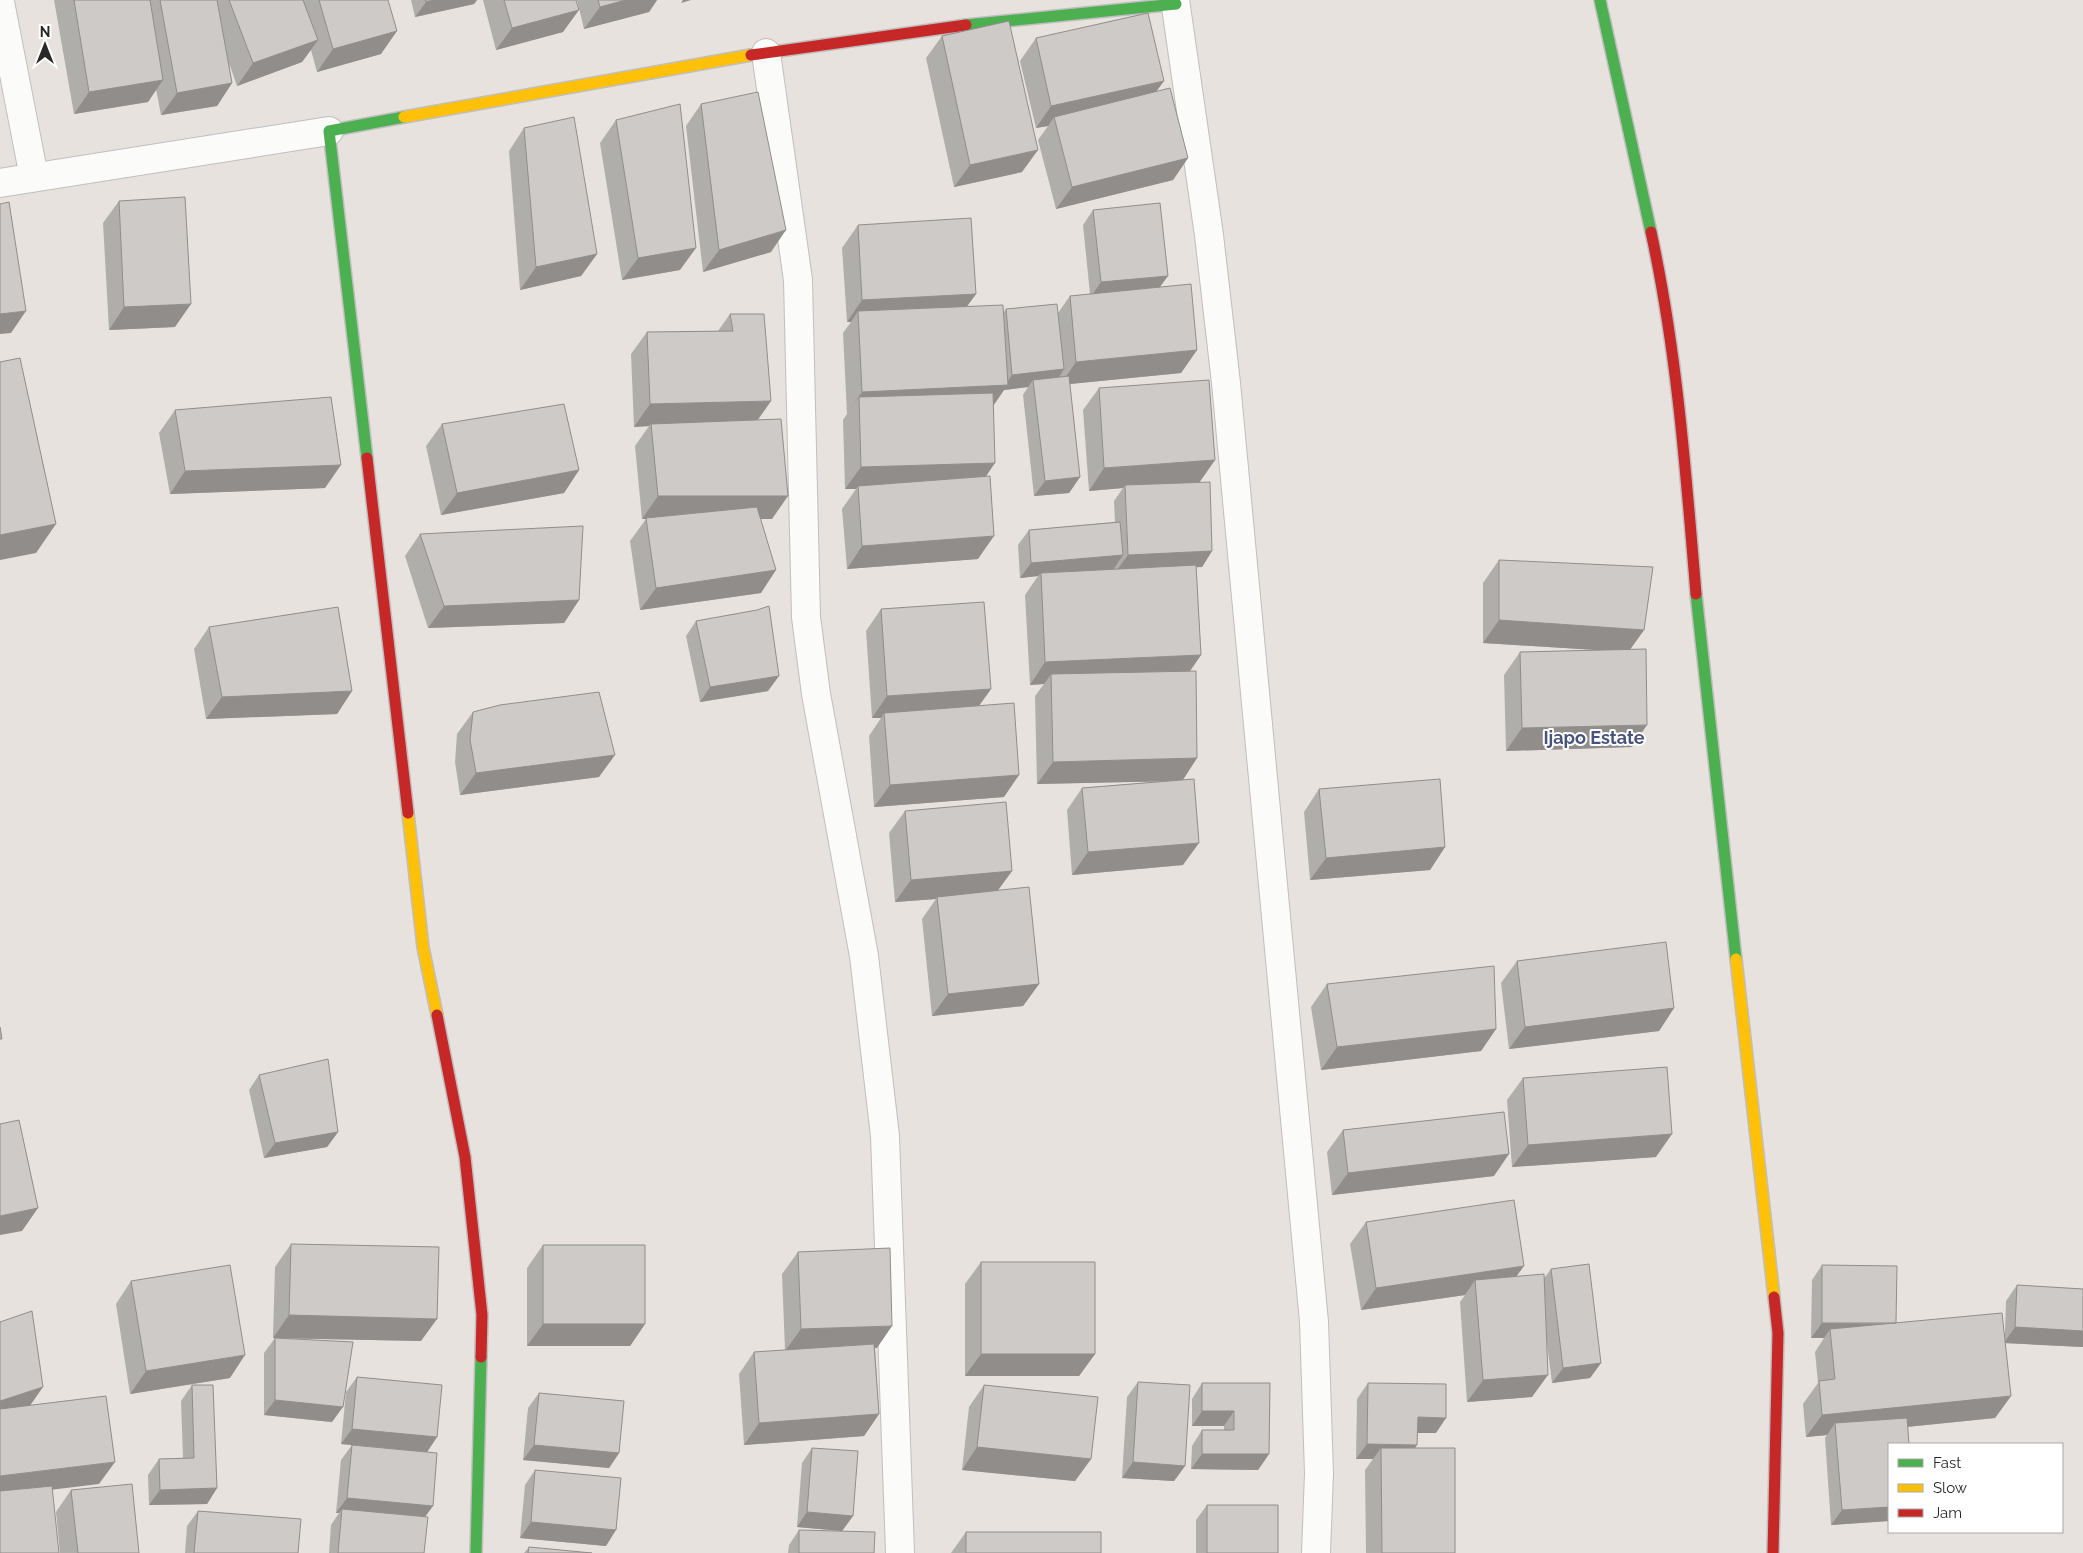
<svg xmlns="http://www.w3.org/2000/svg" width="2083" height="1553" viewBox="0 0 2083 1553" font-family="Raleway,sans-serif">
<style>
.lines{fill:none;stroke-linecap:round;stroke-linejoin:round}
.street-casing{stroke:#c0bebf;stroke-width:30}
.fast-casing{stroke:#c0bebf;stroke-width:14}
.slow-casing{stroke:#c0bebf;stroke-width:14}
.jam-casing{stroke:#c0bebf;stroke-width:14}
.street{stroke:#fbfbfa;stroke-width:28}
.fast{stroke:#4caf50;stroke-width:11}
.slow{stroke:#ffc107;stroke-width:11}
.jam{stroke:#c62828;stroke-width:11}
.wall{fill:#b0aeab}
.shaded-wall{fill:#908d8b}
.building{fill:#cdcac7;stroke:#908d8b}
.labels{text-anchor:middle;dominant-baseline:central;stroke-width:4;stroke-linejoin:round;paint-order:stroke}
.neighbourhood-label{font-size:18px;font-weight:bold;fill:#47537a;stroke:#fff}
</style>
<rect width="100%" height="100%" fill="#e7e2dd"/>
<g class="lines">
<defs>
<path id="street" d="M1175,0L1209,235L1226,383L1314,1322L1319,1473L1316,1553
M0,2L34,177
M766,53L798,280L806,617L816,694L864,956L885,1136L900,1553
M0,183L329,131"/>
<path id="fast" d="M1600,0L1651,232
M966,25L1176,4
M367,458L329,131L404,117
M1696,594L1736,959
M476,1553L481,1357"/>
<path id="slow" d="M404,117L751,55
M408,813L423,947L437,1015
M1736,959L1774,1297"/>
<path id="jam" d="M751,55L966,25
M1651,232C1677,351 1686,473 1696,594
M367,458L408,813
M437,1015L465,1157L482,1315L481,1357
M1773,1553L1778,1333L1774,1297"/>
</defs>
<use href="#street" class="street-casing"/>
<use href="#fast" class="fast-casing"/>
<use href="#slow" class="slow-casing"/>
<use href="#jam" class="jam-casing"/>
<use href="#street" class="street"/>
<use href="#fast" class="fast"/>
<use href="#slow" class="slow"/>
<use href="#jam" class="jam"/>
</g>
<path class="wall" d="M54,0H388L381,54L317,72L311,50L302,62L237,86L229,63L232,83L217,106L161,115L156,89L148,102L74,114Z
M411,0H477L474,4L415,17Z
M483,0H576L563,32L496,50Z
M577,0H657L649,12L584,29Z
M942,36L1022,172L954,187L926,58Z
M1036,38L1156,92L1188,158L1173,180L1056,209L1038,140L1048,126L1036,128L1020,61Z
M701,104L771,252L703,272L686,126Z
M616,120L680,270L622,280L600,143Z
M524,128L597,254L581,276L520,290L509,151Z
M119,201L175,327L109,330L103,223Z
M1093,210L1159,287L1197,350L1181,373L1069,384L1080,477L1069,493L1034,496L1023,395L1028,387L1004,390L994,405L986,477L978,559L847,569L842,509L856,489H845L843,420L847,414L843,333L851,322H847L842,248L858,225L976,294L967,306L1004,312L1006,309L1058,313L1070,296L1090,294L1083,225Z
M730,314L771,401L758,420L772,519H760L761,593L640,610L630,541L646,519H642L635,446L649,426L634,427L631,354L647,332L718,331Z
M1099,388L1215,460L1199,482L1212,551L1202,567H1196L1201,655L1190,671L1197,758L1183,780V865L1072,875L1067,810L1082,788L1166,781L1037,784L1035,696L1044,684L1030,685L1025,595L1038,576L1020,578L1018,545L1029,530L1115,522L1114,501L1123,488L1089,491L1083,410Z
M175,410L325,488L170,494L159,433Z
M442,424L579,470L564,493L441,515L426,446Z
M420,534L579,600L564,623L428,628L405,556Z
M1499,560L1644,630L1630,650L1632,747L1506,751L1504,675L1520,652L1598,650L1483,643V583Z
M881,609L991,689L979,706L1004,797L874,807L869,736L881,718H872L866,631Z
M696,621L768,691L700,702L686,636Z
M209,627L352,691L337,714L206,719L194,649Z
M473,712L599,777L460,795L455,762L457,734Z
M1319,789L1445,847L1430,870L1310,880L1304,812Z
M905,811L1012,871L998,890L1039,984L1023,1006L932,1016L922,919L936,899L895,902L889,833Z
M1517,961L1674,1008L1659,1031L1509,1049L1501,983Z
M1327,984L1496,1029L1481,1051L1321,1070L1311,1007Z
M259,1075L338,1132L327,1147L264,1158L249,1090Z
M1523,1078L1656,1157L1512,1167L1507,1100Z
M1343,1130L1494,1176L1332,1195L1327,1152Z
M1366,1222L1517,1276L1545,1277L1551,1269L1601,1363L1590,1378L1552,1383L1546,1336L1532,1397L1467,1402L1460,1302L1465,1295L1361,1310L1350,1244Z
M291,1244L421,1341L273,1338L275,1267Z
M543,1245L645,1324L630,1346H527V1268Z
M798,1252L877,1348H875L879,1414L864,1436L744,1445L739,1374L754,1352L785,1350L782,1274Z
M981,1262L1095,1354L1079,1376H965V1284Z
M1822,1265L1896,1323L2005,1333L2006,1301L2017,1285L2083,1289V1347L2005,1343L2011,1396L1995,1418L1907,1427L1889,1444V1521L1831,1525L1825,1438L1827,1435L1806,1437L1803,1404L1818,1383L1815,1352L1824,1338H1811L1812,1280Z
M131,1281L230,1378L130,1394L116,1304Z
M275,1338L332,1422L264,1415V1353Z
M357,1377L437,1437L427,1452L433,1506L424,1517V1553H329L331,1525L339,1513H336L341,1460L352,1445L341,1444L346,1392Z
M1138,1382L1185,1466L1174,1481L1122,1478L1127,1397Z
M1202,1383H1270L1269,1454L1258,1470L1191,1469L1192,1446L1202,1430H1224V1426H1192V1399Z
M1368,1383L1436,1433H1418L1415,1448L1455,1553H1366L1365,1470L1373,1459H1356L1357,1399Z
M192,1385L217,1488L207,1504L149,1505L148,1475L159,1459L183,1458L181,1401Z
M984,1385L1091,1459L1075,1481L962,1470L969,1407Z
M539,1393L619,1453L609,1468L523,1460L528,1408Z
M812,1448L853,1516L842,1531L797,1527L802,1463Z
M535,1470L606,1546L520,1538L525,1485Z
M71,1490L139,1553H60L56,1512Z
M1207,1505L1278,1553H1196V1520Z
M198,1511L298,1553H185L187,1526Z
M799,1530L874,1553H788L789,1545Z
M966,1532L1101,1553H951Z
M529,1547L592,1553H524Z"/>
<path class="shaded-wall" d="M435,0H477L474,4L415,17L426,2Z
M626,0H657L649,12L584,29L600,7Z
M683,0H691L681,3Z
M579,10L563,32L496,50L512,28Z
M397,31L381,54L317,72L333,49Z
M318,40L302,62L237,86L253,63Z
M163,80L148,102L74,114L89,92Z
M1164,81L1148,103L1054,117L1048,126L1036,128L1051,106Z
M232,83L217,106L161,115L177,93Z
M1038,150L1022,172L954,187L970,165Z
M1188,158L1173,180L1056,209L1072,187Z
M786,230L771,252L703,272L719,250Z
M696,248L680,270L622,280L638,258Z
M597,254L581,276L520,290L536,267Z
M1168,276L1157,291L1090,298L1101,282Z
M976,294L960,316L858,311L851,322H847L862,300Z
M191,304L175,327L109,330L124,307Z
M26,311L11,333L0,334V314Z
M1197,350L1181,373L1060,385L1076,362Z
M1064,369L1054,385L1033,380L1028,387L1004,390L992,407L859,397L847,414L862,392L1005,385L1012,375Z
M771,401L755,423L651,424L649,426L634,427L650,404Z
M1215,460L1199,483L1125,485L1123,488L1089,491L1104,468Z
M995,463L980,485L858,486L856,489H845L861,467Z
M341,465L325,488L170,494L185,471Z
M579,470L564,493L441,515L457,493Z
M1080,477L1069,493L1034,496L1045,481Z
M658,496H788L772,519H642Z
M56,524L36,553L0,560V535Z
M994,536L978,559L847,569L862,546Z
M1212,551L1202,567L1117,570L1128,555Z
M1123,555L1113,570L1041,573L1038,576L1020,578L1031,563Z
M776,570L761,593L640,610L656,588Z
M579,600L564,623L428,628L444,606Z
M1499,620L1644,630L1628,652L1483,643Z
M1201,655L1185,678L1051,674L1044,684L1030,685L1045,662Z
M779,676L768,691L700,702L710,687Z
M991,689L975,711L884,713L881,718H872L887,696Z
M352,691L337,714L206,719L222,697Z
M1647,725L1632,747L1506,751L1522,728Z
M615,755L599,777L460,795L476,773Z
M1197,758L1182,781L1037,784L1053,762Z
M1019,775L1004,797L874,807L890,785Z
M1199,843L1183,865L1072,875L1088,852Z
M1445,847L1430,870L1310,880L1326,858Z
M1012,871L996,893L937,897L936,899L895,902L911,880Z
M1039,984L1023,1006L932,1016L948,994Z
M1674,1008L1659,1031L1509,1049L1525,1027Z
M1496,1029L1481,1051L1321,1070L1337,1047Z
M338,1132L327,1147L264,1158L275,1143Z
M1672,1134L1656,1157L1512,1167L1528,1145Z
M1509,1154L1494,1176L1332,1195L1348,1173Z
M38,1208L22,1231L0,1235V1216Z
M1524,1266L1508,1288L1475,1280L1465,1295L1361,1310L1376,1288Z
M289,1315L437,1319L421,1341L273,1338Z
M1822,1323L1896,1324L1830,1329L1824,1338H1811Z
M543,1324H645L630,1346H527Z
M892,1326L877,1348L785,1351L801,1329Z
M2015,1327L2083,1331V1347L2004,1343Z
M981,1354H1095L1079,1376H965Z
M245,1355L230,1378L130,1394L146,1371Z
M1601,1363L1590,1378L1552,1383L1563,1368Z
M1548,1375L1532,1397L1467,1402L1483,1380Z
M43,1387L27,1410L0,1419V1401Z
M2011,1396L1995,1418L1836,1434L1835,1423L1827,1435L1806,1437L1822,1415Z
M275,1400L343,1407L332,1422L264,1415Z
M1202,1411H1234L1224,1426H1192Z
M879,1414L864,1436L744,1445L759,1423Z
M1418,1417L1446,1418L1436,1433H1407Z
M352,1429L437,1437L427,1452L341,1444Z
M1367,1444L1417,1445L1407,1460L1381,1448L1373,1459H1356Z
M534,1445L619,1453L609,1468L523,1460Z
M977,1447L1091,1459L1075,1481L962,1470Z
M1202,1454H1269L1258,1470L1191,1469Z
M115,1462L99,1484L0,1496V1476Z
M1133,1462L1185,1466L1174,1481L1122,1478Z
M217,1488L207,1504L149,1505L160,1490Z
M347,1498L433,1506L422,1521L342,1509L339,1513H336Z
M1889,1507V1521L1831,1525L1842,1510Z
M807,1512L853,1516L842,1531L797,1527Z
M531,1522L616,1530L606,1546L520,1538Z"/>
<path class="building" d="M74,0H150L163,80L89,92Z
M160,0H217L232,83L177,93Z
M229,0H303L318,40L253,63Z
M319,0H388L397,31L333,49Z
M425,0H435L426,2Z
M504,0H576L579,10L512,28Z
M598,0H626L600,7Z
M1148,13L1164,81L1051,106L1036,38Z
M1009,21L1038,150L970,165L942,36Z
M1170,88L1188,158L1072,187L1054,117Z
M758,92L786,230L719,250L701,104Z
M680,104L696,248L638,258L616,120Z
M574,117L597,254L536,267L524,128Z
M185,197L191,304L124,307L119,201Z
M9,202L26,311L0,314V204Z
M1160,203L1168,276L1101,282L1093,210Z
M971,218L976,294L862,300L858,225Z
M1191,284L1197,350L1076,362L1070,296Z
M1057,304L1064,369L1012,375L1006,309Z
M1003,305L1008,385L862,392L858,311Z
M730,314H764L771,401L650,404L647,332L733,331Z
M20,358L56,524L0,535V362Z
M1069,376L1080,477L1045,481L1033,380Z
M1209,380L1215,460L1104,468L1099,388Z
M993,393L995,463L861,467L859,397Z
M331,397L341,465L185,471L175,410Z
M564,404L579,470L457,493L442,424Z
M781,419L788,496H658L651,424Z
M990,476L994,536L862,546L858,486Z
M1210,482L1212,551L1128,555L1125,485Z
M757,507L776,570L656,588L646,518Z
M1120,522L1123,555L1031,563L1029,530Z
M583,526L579,600L444,606L420,534Z
M1499,560L1653,567L1644,630L1499,620Z
M1196,565L1201,655L1045,662L1041,573Z
M984,602L991,689L887,696L881,609Z
M769,606L779,676L710,687L696,621L757,610Z
M338,607L352,691L222,697L209,627Z
M1646,649L1647,725L1522,728L1520,652Z
M1196,671L1197,758L1053,762L1051,674Z
M599,692L615,755L476,773L470,740L473,712L500,705Z
M1014,703L1019,775L890,785L884,713Z
M1194,779L1199,843L1088,852L1082,788Z
M1440,779L1445,847L1326,858L1319,789Z
M1006,802L1012,871L911,880L905,811Z
M1029,887L1039,984L948,994L937,897Z
M1666,942L1674,1008L1525,1027L1517,961Z
M1494,966L1496,1029L1337,1047L1327,984Z
M0,1027L2,1039H0Z
M328,1059L338,1132L275,1143L259,1075Z
M1667,1067L1672,1134L1528,1145L1523,1078Z
M1504,1112L1509,1154L1348,1173L1343,1130Z
M19,1120L38,1208L0,1216V1124Z
M1514,1200L1524,1266L1376,1288L1366,1222Z
M291,1244L439,1247L437,1319L289,1315Z
M543,1245H645V1324H543Z
M890,1248L892,1326L801,1329L798,1252Z
M981,1262H1095V1354H981Z
M1589,1264L1601,1363L1563,1368L1551,1269Z
M230,1265L245,1355L146,1371L131,1281Z
M1822,1265L1897,1266L1896,1323H1822Z
M1544,1274L1548,1375L1483,1380L1475,1280Z
M2017,1285L2083,1289V1331L2015,1327Z
M32,1311L43,1387L0,1401V1322Z
M2002,1313L2011,1396L1822,1415L1819,1381L1835,1379L1830,1329Z
M275,1338L353,1342L343,1407L275,1400Z
M874,1344L879,1414L759,1423L754,1352Z
M357,1377L442,1385L437,1437L352,1429Z
M1138,1382L1190,1385L1185,1466L1133,1462Z
M1202,1383H1270L1269,1454H1202V1430H1234V1411H1202Z
M1368,1383L1446,1384V1418L1418,1417L1417,1445L1367,1444Z
M192,1385H213L217,1488L160,1490L159,1459L194,1458Z
M984,1385L1098,1397L1091,1459L977,1447Z
M539,1393L624,1401L619,1453L534,1445Z
M106,1396L115,1462L0,1476V1409Z
M1907,1418L1909,1444H1889V1507L1842,1510L1835,1423Z
M352,1445L437,1453L433,1506L347,1498Z
M812,1448L858,1451L853,1516L807,1512Z
M1381,1448H1455V1553H1382Z
M535,1470L621,1478L616,1530L531,1522Z
M132,1484L139,1553H78L71,1490Z
M52,1486L59,1553H0V1491Z
M1207,1505H1278V1553H1207Z
M342,1509L428,1517L424,1553H338Z
M198,1511L301,1519L298,1553H194Z
M799,1530L875,1532L874,1553H799Z
M966,1532H1101V1553H966Z
M529,1547L592,1553H528Z"/>
<g class="labels">
<g class="neighbourhood-label">
<text x="1594" y="737">Ijapo Estate</text>
</g>
</g>
<rect x="1888" y="1443" width="175" height="90" fill="#ffffff" stroke="#a9a9a9"/>
<rect x="1898" y="1459" width="25" height="8" fill="#4caf50" stroke="#a9a9a9"/>
<text x="1933" y="1468" font-size="15" fill="#282828">Fast</text>
<rect x="1898" y="1484" width="25" height="8" fill="#ffc107" stroke="#a9a9a9"/>
<text x="1933" y="1493" font-size="15" fill="#282828">Slow</text>
<rect x="1898" y="1509" width="25" height="8" fill="#c62828" stroke="#a9a9a9"/>
<text x="1933" y="1518" font-size="15" fill="#282828">Jam</text>
<g transform="translate(45 45)" stroke="#ffffff" stroke-width="4" paint-order="stroke">
<path d="M0-4L9 19L0 12L-9 19Z" fill="#282828"/>
<text y="-8" font-size="14" font-weight="bold" text-anchor="middle" fill="#282828">N</text>
</g>
</svg>
